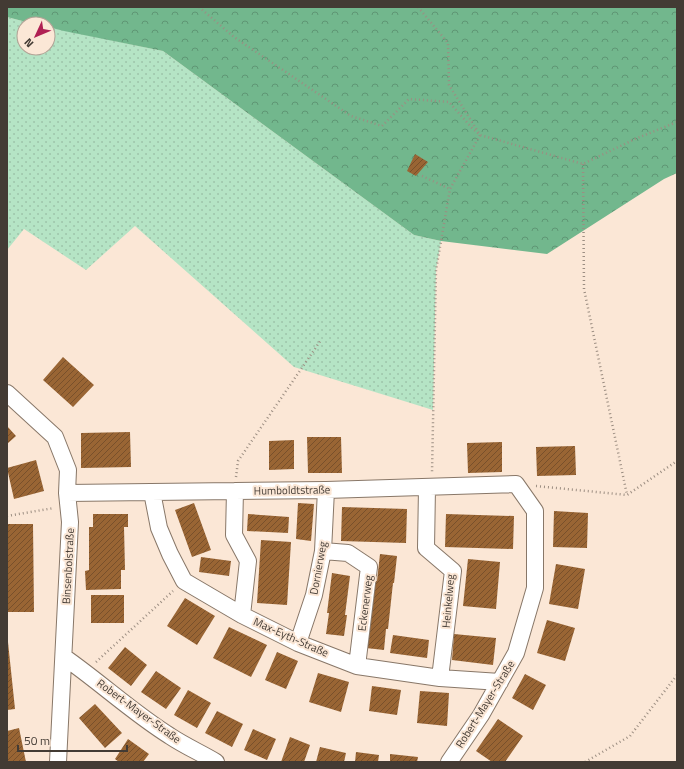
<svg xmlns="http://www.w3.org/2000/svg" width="684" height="769" viewBox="0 0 684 769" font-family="'Titillium Web',sans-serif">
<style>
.grass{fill:url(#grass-dots)}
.forest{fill:url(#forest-crowns)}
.building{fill:url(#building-hatch)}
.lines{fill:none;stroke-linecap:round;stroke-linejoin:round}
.street-casing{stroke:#887768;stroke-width:18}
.path{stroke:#9c8e82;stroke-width:2.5;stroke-dasharray:1 3;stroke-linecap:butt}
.street{stroke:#fff;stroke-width:16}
.labels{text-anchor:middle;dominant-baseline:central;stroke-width:4;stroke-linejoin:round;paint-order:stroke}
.street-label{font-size:11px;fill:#433b34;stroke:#fbe7d6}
</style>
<defs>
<pattern id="grass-dots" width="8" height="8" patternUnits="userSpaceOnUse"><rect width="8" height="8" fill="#b5e4c5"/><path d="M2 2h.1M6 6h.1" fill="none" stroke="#9dc4aa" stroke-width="1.8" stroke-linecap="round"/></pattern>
<pattern id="forest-crowns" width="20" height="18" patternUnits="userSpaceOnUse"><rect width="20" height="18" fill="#72b78d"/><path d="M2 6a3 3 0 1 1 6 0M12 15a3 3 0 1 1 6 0" fill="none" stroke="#5f9674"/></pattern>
<pattern id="building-hatch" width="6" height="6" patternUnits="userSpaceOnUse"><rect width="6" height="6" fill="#996534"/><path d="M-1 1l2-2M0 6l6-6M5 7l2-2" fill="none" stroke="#78502b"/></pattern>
</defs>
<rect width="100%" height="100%" fill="#fbe7d6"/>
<path class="grass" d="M7,17L34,24H24V48H48V27L163,51L414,235L441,241L436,270L433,410L294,367L135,226L86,270L24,229L7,250Z"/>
<path class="forest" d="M7,7H677V173L664,179L547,254L441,241L414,235L163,51L64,31L48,27V24H34L7,17Z"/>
<path class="building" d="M415,154L428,162L416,176L407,171Z
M63,357L94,385L73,407L43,380Z
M7,426L16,436L7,444Z
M130,432L131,467L81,468V433Z
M307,437H341L342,473H308Z
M294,440V469L269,470V441Z
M502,442V472L468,473L467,443Z
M575,446L576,475L537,476L536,447Z
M36,460L44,491L14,499L7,468Z
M194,503L211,550L192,557L175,510Z
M298,503L314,504L311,541L296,539Z
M342,507L407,509L406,543L341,541Z
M554,511L588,513L587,548L553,547Z
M93,514H128V527H124L125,570H121V589L86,590L85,571L89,570V527H93Z
M248,514L289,517L288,533L247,531Z
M446,514L514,516L513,549L445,547Z
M7,524H33L34,612H7Z
M261,540L291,542L287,605L257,603Z
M380,554L397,556L394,583H393L388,629H386L384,650L366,648L368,627L370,628L375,581H377Z
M201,557L231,561L229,576L199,572Z
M468,559L500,562L496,609L463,606Z
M556,564L585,569L578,609L549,604Z
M332,573L350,576L345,615H347L344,636L326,634L329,613H327Z
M91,595H124V623H91Z
M185,598L215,616L197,645L167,626Z
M547,620L575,628L565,661L537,653Z
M229,627L267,645L251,677L213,658Z
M454,634L496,638L493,665L452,660Z
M393,635L429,640L427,658L390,653Z
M7,642H8L15,709L7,710Z
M125,647L147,665L131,686L108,668Z
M277,652L298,661L286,689L265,680Z
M156,671L181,688L166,709L141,692Z
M318,673L349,682L341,712L309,702Z
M525,674L546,685L533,710L512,698Z
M372,686L401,690L397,715L369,711Z
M188,690L211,703L197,728L174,715Z
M420,691L449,693L447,726L417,723Z
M95,704L122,733L105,748L79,718Z
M217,711L243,724L232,747L205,733Z
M498,719L523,736L505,762H492L476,751Z
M19,728L26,762H7V731Z
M253,729L276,739L267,760L244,750Z
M290,737L310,745L304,762H281Z
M128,739L149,754L143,762H119L115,759Z
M320,747L346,753L344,762H316Z
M356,752L379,755L378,762H355Z
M390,754L418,757L417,762H390Z"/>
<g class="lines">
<defs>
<path id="street" d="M7,393L55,437L68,470L67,493L70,522L58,762
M427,488L426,548L453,571L440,678
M235,491L234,535L248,561L242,615
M152,492L159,528L170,554L184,581L242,615L298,643L357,666L440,678L500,682
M67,493L326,490L516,484L535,511V588L516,653L481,715L449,762
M323,551L348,553L369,567L357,666
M298,643L314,595L323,551L326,490
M64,657C100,682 133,713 170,736C185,746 201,753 216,762"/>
</defs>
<use href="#street" class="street-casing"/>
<path class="path" d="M199,7L234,37L351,116L382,126L409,99L449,102L472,128L480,135L583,164L635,139L677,122
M418,7L448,43L449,85L480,135L450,189L436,270L432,473
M583,164L584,289L627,495
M422,176L450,189
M236,477L238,461L321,340
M536,486L627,495L677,461
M7,516L54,508
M96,662L173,591
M585,762L630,736L677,675"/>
<use href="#street" class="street"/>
</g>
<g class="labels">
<g class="street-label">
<text transform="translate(292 490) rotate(-1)">Humboldtstraße</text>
<text transform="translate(68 566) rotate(-87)">Binsenbolstraße</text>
<text transform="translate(318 568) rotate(-80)">Dornierweg</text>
<text transform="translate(448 601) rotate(-85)">Heinkelweg</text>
<text transform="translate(365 603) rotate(-83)">Eckenerweg</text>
<text transform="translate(291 637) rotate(24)">Max-Eyth-Straße</text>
<text transform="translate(485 704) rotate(-58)">Robert-Mayer-Straße</text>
<text transform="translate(139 711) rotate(36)">Robert-Mayer-Straße</text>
</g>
</g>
<rect width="684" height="769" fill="none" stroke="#433b34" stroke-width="16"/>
<g transform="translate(36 36) rotate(226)"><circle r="19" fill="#fbe7d6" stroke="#b1a295"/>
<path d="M0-3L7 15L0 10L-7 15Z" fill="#b02053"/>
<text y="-6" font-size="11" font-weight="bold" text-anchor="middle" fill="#433b34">N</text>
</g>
<path d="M18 745v6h109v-6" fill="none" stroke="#433b34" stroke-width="2"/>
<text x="24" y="745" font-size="12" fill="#433b34" stroke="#fbe7d6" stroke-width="3" paint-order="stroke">50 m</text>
</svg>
